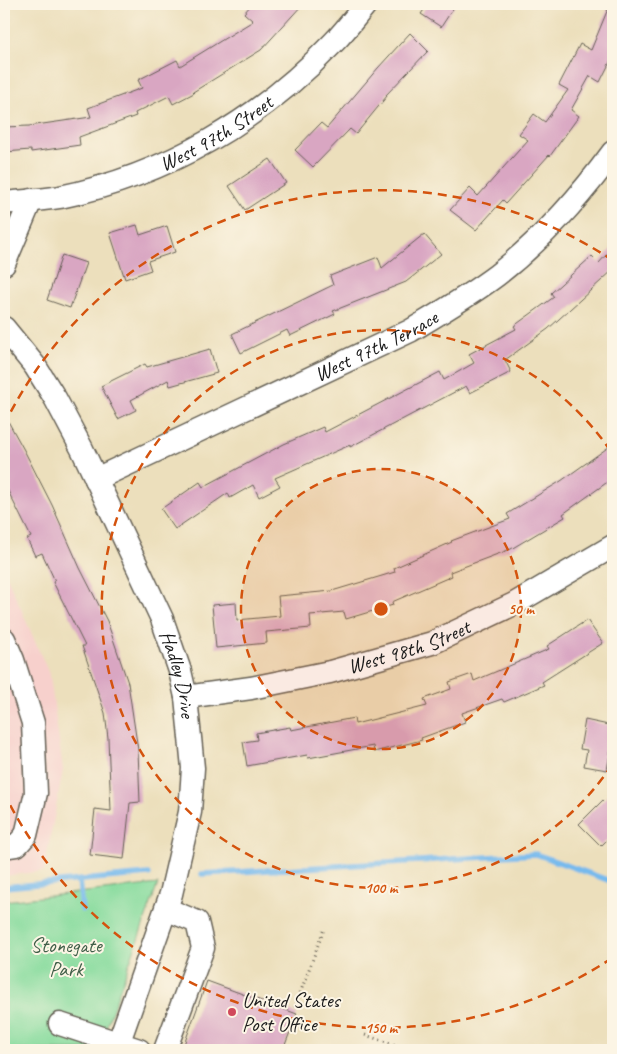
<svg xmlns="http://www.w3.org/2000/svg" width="617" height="1054" viewBox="0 0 617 1054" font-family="Caveat,sans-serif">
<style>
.built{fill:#f7d0cc}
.green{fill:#86db9d;stroke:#517c5c}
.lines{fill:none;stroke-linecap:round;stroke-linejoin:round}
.stream{stroke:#77baed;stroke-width:5.5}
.building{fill:#d9a6c2}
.minor-casing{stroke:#656054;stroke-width:25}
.path{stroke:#656054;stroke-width:3;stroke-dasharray:1 4;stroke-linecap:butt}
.minor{stroke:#fff;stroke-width:22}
.ring{fill:none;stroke:#d4530e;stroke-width:2.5;stroke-dasharray:9 6}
.poi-dot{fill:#d1495b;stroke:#fcf5e5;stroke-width:2}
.labels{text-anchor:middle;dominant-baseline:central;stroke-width:4;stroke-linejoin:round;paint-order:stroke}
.street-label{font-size:21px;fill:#1c1c1c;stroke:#fcf5e5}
.park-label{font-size:21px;fill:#415f49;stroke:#fcf5e5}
.poi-label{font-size:21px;fill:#1c1c1c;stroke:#fcf5e5;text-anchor:start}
.centre{fill:#d4530e;stroke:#fcf5e5;stroke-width:2.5}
.ring-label{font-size:15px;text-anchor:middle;font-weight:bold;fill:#d4530e;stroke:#fcf5e5;stroke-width:4;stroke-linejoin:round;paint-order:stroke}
</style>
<rect width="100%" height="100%" fill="#fcf5e5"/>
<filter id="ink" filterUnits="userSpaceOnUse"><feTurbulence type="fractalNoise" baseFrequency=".02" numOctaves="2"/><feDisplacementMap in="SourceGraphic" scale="10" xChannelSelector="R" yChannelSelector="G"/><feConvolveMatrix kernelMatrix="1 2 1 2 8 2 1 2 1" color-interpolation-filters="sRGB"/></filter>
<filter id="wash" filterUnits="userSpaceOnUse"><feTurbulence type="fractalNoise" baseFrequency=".0096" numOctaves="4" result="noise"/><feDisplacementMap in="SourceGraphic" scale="20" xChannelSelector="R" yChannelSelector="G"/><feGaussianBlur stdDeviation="1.12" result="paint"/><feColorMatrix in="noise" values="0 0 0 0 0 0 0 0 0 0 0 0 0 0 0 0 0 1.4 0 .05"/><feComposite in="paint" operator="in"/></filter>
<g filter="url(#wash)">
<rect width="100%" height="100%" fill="#ecdfbc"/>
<path class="built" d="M4,570L50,676L63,770L44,871L4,876Z"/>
<path class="green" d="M158,884L98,1050H4V901Z"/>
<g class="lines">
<path class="stream" d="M202,874L536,854L613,882
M79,880L82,910
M4,887L149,874"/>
</g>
<g id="blocks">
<path class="building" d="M252,4H303L261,50L193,92L194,93L173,104L169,96L135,113L136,116L79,137L80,145L31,152V150L4,152V127L29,126L91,117L88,108L142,88L138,80L177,60L180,66L253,21L244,13Z
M428,4H456L441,27L421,14Z
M610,4H613V56L600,82L590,76L571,110L579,116L550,156L549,155L506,203L503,200L476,230L450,210L470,188L478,196L528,140L519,134L534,114L545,122L568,90L559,85L580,44L591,50Z
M410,33L428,51L386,95L387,96L356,134L350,129L313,167L295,150L321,123L327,128L378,68Z
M270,159L286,183L245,210L229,186Z
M137,225L140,235L167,226L175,252L148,261L151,270L125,279L110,233Z
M424,234L441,254L406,282L333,311L335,314L290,336L287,330L241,353L232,334L333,285L330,276L378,257L382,268Z
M613,247V270L548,329L505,360L511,372L470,393L466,386L350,447V445L275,478L280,486L259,497L253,485L230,498L228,493L175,529L161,509L200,482L203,487L284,444L323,427L325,432L440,372L444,380L474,363L469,354L516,329L514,326L554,297L551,293L592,256L599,263Z
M62,255L86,263L70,308L47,300Z
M210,349L217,373L170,386L168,380L131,400L136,410L118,419L101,386L145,364L147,367Z
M4,414L24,450L52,505L80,568L107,621L128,683L138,750L140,802L130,803L124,859L90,855L95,809L111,811L108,738L105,713L82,646H85L53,582L55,581L42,553L35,556L27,539L31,537L4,483Z
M613,444V478L563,514L565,517L511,549L450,572L452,576L392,602L393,605L346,619L344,612L310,615L311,628L266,632L267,643L216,648L212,605L236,603L237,620L280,616L278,596L332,591L395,572L394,568L452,542L451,541L510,519L507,514L561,481Z
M587,620L603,643L542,682L544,685L504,702L502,699L462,713L465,722L421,738L422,740L374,752L373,746L308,758L307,755L247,766L243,742L257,740L256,733L290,727L291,730L354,718L355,724L427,706L424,699L451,689L449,682L472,674L474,681L549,649L547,646Z
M585,720L613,726V737L607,770L584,766L587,750L580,749Z
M613,790V834L601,846L579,824Z
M207,981L297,1014L283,1050H182Z"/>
</g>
</g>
<g filter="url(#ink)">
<use href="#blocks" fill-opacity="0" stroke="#656054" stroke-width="1"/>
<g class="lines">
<defs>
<g id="minor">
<path id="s1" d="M4,203C22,201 42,200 60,197C167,175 260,120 334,42C346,30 356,16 366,4"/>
<path d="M4,264L31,200"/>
<path id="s2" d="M4,328L35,366L55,398L82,449L162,619L180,671L186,697L193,768L190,812L171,894L116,1050"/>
<path id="s3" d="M96,479L410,331C440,313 469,296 497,275C542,240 580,197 613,152"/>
<path d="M4,639L13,660L33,723L36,793L26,835L17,845L4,847"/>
<path id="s4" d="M186,697L251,688L330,672L432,643L514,604L613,546"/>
<path d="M60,1024L139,1050"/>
<path d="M165,1050L203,948L197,922L166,909"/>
</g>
</defs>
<use href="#minor" class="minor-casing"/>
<path class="path" d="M295,1007L324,929
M365,1035L399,1046"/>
<use href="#minor" class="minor"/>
</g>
</g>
<circle cx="381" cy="609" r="140" fill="#d4530e" fill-opacity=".12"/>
<g class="ring">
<circle cx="381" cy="609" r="140"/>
<path d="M612 765A279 279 0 1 1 612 453"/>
<path d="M612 958A419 419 0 0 1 4 793M4 425A419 419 0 0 1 612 260"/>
</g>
<circle class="poi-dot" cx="232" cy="1012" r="5"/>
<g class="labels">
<g class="street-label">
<text stroke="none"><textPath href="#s1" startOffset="226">West 97th Street</textPath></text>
<text stroke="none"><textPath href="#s3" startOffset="310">West 97th Terrace</textPath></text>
<text stroke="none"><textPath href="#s4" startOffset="229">West 98th Street</textPath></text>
<text stroke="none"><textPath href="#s2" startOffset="390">Hadley Drive</textPath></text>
</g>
<g class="park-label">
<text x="66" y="945">Stonegate<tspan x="66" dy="24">Park</tspan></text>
</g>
<g class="poi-label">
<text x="242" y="1000">United States<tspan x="242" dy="24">Post Office</tspan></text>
</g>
</g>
<circle cx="381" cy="609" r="8" class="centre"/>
<g class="ring-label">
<text x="521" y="614">50 m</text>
<text x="381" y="893">100 m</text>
<text x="381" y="1033">150 m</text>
</g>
<rect width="617" height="1054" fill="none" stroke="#fcf5e5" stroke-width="20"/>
</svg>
